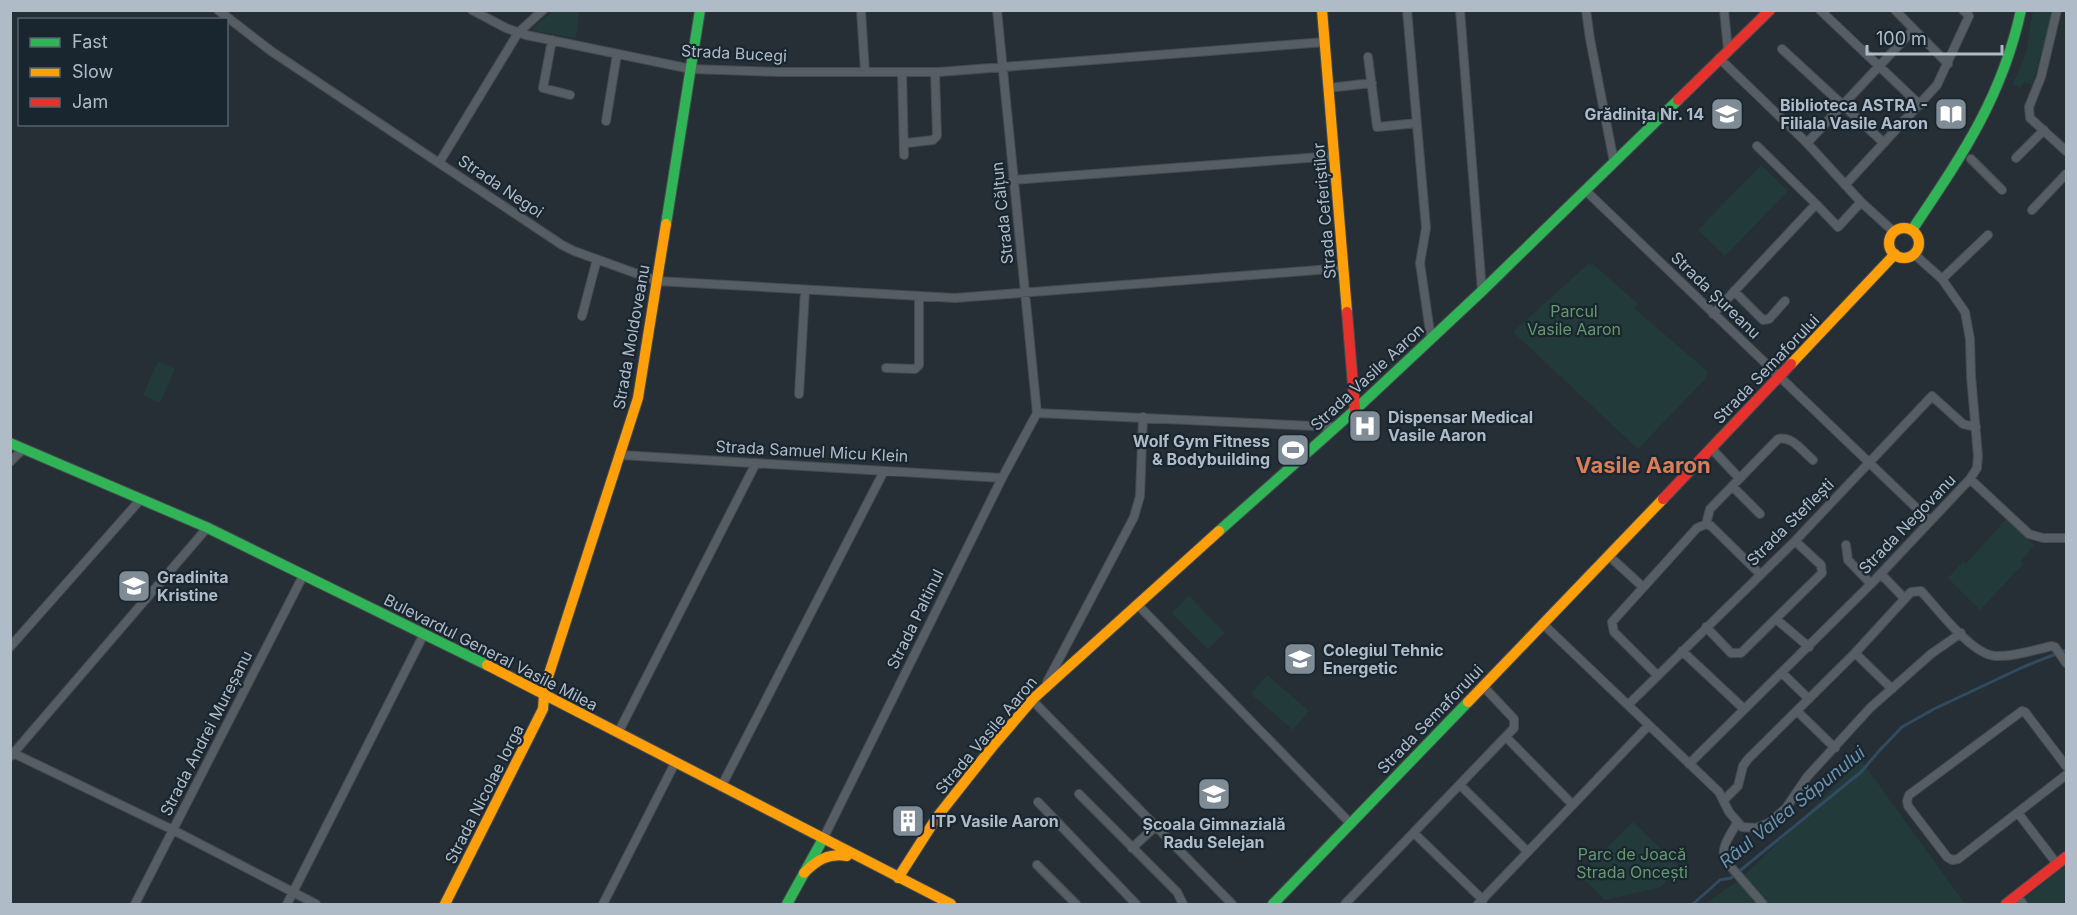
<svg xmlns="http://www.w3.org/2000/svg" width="2077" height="915" viewBox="0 0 2077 915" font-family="Inter,sans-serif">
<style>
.green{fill:#233a3b}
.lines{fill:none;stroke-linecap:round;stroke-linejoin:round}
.stream{stroke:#314b60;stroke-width:3}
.street-casing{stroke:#444b50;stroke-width:10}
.fast-casing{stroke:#444b50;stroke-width:12}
.slow-casing{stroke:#444b50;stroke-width:12}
.jam-casing{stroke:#444b50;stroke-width:12}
.street{stroke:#565d64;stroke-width:8}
.fast{stroke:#30b455;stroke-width:10}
.slow{stroke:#ff9f0a;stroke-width:10}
.jam{stroke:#e5322d;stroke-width:10}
.labels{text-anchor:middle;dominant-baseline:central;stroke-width:4.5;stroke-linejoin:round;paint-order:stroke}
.street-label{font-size:16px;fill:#afbcc8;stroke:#192630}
.poi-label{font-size:16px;font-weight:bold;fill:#afbcc8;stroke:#192630;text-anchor:start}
.park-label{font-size:16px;fill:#649a69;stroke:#192630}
.water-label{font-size:18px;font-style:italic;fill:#6d92ad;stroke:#192630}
.district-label{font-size:22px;font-weight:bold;fill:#db7d57;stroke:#192630}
</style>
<rect width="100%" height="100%" fill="#262f35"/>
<path class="green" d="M553,11H579L576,38L534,31V27Z
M2033,11H2053L2032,85L2024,82L2020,88L2013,84L2026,53Z
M1761,165L1788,191L1725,256L1698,230Z
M1588,264L1594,265L1638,304L1634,308L1707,371L1705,379L1638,449L1513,332Z
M158,361L175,369L160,403L143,395Z
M2006,519L2034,545L2021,561L2023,564L1980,610L1948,578L1963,562L1966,564Z
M1189,596L1225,633L1208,649L1172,613Z
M1267,675L1309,711L1293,730L1251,694Z
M1861,760L1965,904H1705L1741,879Z
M1633,822L1681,868L1661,887L1605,900L1579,875Z
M2066,865V904H2017L2021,901Z"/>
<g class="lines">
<path class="stream" d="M1693,904L1720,880L1731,878L1742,869L1861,772L1879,751L1902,727L1934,709L2023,667L2066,650"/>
<defs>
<path id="street" d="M218,10L271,51L562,245L574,251L657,281L955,298L1343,268
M472,10L506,28L526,35L691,69L779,72H939L1325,42
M861,10L865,72
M997,10L1037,413
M1407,10L1426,228L1420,263L1431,339
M1460,10L1482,291
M1586,10L1590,39L1614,162
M1724,10L1728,50
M1820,10L1920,105
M1895,10L1948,64
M2057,10L2041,77L2029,107L2030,118L2066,151
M552,40L543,88L570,95
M1782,49L1884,143
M1368,57L1377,127L1417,123
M1719,58L1807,143L1861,202L1894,232
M902,72L904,155
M1328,88L1372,83
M606,121L617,54
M907,143L933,140L937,136L935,72
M1807,143L1913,30
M1757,146L1816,204
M2016,158L2044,130
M1971,159L2002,190
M439,163L518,33L543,10
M1013,180L1334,156
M1845,185L1937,85L1969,16L1963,10
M1585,190L1930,521
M2032,210L2066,174
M1942,279L1988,235
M1734,291L1763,320L1769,319L1785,301
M1713,314L1816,204L1838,227L1861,202
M582,316L597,259
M886,368L915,369L919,365V297
M799,394L805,290
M1037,413L1336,427
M1711,448L1739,478
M621,455L1002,478
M10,462L23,449
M1970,479L2029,534L2043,538H2066
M1732,486L1760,514
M1706,524L1710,509L1778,439C1792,435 1803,452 1813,460
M1846,545L1848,560L1871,584
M1609,556L1643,587
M1881,574L1904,598
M1137,604L1350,823
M1776,619L1809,647
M1543,624L1719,792L1729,812L1742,827L1756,828L1769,823L1786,808L1807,777L1870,708L1931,654L1961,633
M1706,627L1731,653H1741L1822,573L1821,565L1795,541
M10,647L141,499
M1682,651L1744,709
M1855,653L1892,689
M1782,673L1809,699
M1657,675L1614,632L1612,622L1697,528L1706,524L1711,526L1760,574
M1047,682L1134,517L1140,496L1143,417
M1032,700L1232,904
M1628,705L1795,541L1932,396L1963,424L1976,427
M1797,711L1835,748
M618,733L756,463
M1506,737L1573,805
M13,753L173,830L316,904
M11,756L207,528
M1689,764L1871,584L1970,479L1977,468L1978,456L1971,376L1970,339L1965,312L1942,279L1914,254
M2066,766L2025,712L2022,711L1909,795L1907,801L1908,806L1947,857L1952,860L1958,859L2066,775
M1460,785L1528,852
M721,787L884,471
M1079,794L1177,892L1183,904
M1724,800L1738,786L1743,766L1748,759L1855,653L1911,592L1921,591C1938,609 1971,654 1995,656C2013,657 2034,650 2052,646L2055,647L2066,663
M1038,802L1136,904
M2018,813L2057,864
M1737,823C1731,834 1720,847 1725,860L1763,904
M1414,833L1483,900
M823,839L1002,478L1037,413
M1132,848L1156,826
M1037,865L1076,904
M2017,896L2023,904
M135,904L304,574
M287,904L424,634
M603,904L675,763
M1345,904L1514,728V719L1483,686
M1478,904L1648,726"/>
<path id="fast" d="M666,224L700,10
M1912,230C1961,157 2002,98 2021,10
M10,443L206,527L487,665
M1219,531L1355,410L1482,291L1678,100
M787,904L823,839
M1273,904L1468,702"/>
<path id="slow" d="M1322,10L1347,312
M1889 243a15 15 0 1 1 30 0a15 15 0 1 1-30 0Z
M1791,364L1895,254
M487,665L951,904
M544,695L547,680L638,398L666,224
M1468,702L1663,499
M804,873C817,860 828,853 847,856
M898,878L937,817L993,746L1034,698L1219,531
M445,904L543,709L544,695"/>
<path id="jam" d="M1678,100L1770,10
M1347,312L1355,410
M1663,499L1791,364
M2006,904L2066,857"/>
</defs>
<use href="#street" class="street-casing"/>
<use href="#fast" class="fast-casing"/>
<use href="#slow" class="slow-casing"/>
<use href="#jam" class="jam-casing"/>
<use href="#street" class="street"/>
<use href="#fast" class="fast"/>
<use href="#slow" class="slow"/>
<use href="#jam" class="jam"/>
</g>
<defs>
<symbol id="school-square" viewBox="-11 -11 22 22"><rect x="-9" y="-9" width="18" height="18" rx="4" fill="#7f8b95" stroke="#192630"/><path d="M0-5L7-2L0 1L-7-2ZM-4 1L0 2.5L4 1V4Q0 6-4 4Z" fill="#fff"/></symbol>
<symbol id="library-square" viewBox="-11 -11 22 22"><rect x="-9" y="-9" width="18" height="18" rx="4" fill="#7f8b95" stroke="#192630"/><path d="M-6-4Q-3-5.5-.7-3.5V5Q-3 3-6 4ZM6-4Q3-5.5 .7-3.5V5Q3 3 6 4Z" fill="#fff"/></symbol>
<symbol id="hospital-square" viewBox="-11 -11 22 22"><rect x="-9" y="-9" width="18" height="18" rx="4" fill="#7f8b95" stroke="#192630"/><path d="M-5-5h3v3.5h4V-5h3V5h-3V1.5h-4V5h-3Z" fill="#fff"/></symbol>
<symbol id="stadium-square" viewBox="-11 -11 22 22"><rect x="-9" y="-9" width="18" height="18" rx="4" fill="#7f8b95" stroke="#192630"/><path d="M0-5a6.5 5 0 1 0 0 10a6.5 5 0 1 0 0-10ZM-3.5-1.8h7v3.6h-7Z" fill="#fff"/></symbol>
<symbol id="building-square" viewBox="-11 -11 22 22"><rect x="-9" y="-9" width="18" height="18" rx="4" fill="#7f8b95" stroke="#192630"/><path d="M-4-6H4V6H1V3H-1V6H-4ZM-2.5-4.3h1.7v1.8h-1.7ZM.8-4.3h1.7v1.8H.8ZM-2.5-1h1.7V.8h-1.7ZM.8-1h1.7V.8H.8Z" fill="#fff"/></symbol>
</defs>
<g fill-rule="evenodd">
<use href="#school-square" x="1708" y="95" width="38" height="38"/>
<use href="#library-square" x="1932" y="95" width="38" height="38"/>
<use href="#hospital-square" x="1346" y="407" width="38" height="38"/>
<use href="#stadium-square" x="1274" y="431" width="38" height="38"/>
<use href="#school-square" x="115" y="567" width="38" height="38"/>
<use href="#school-square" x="1281" y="640" width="38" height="38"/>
<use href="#school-square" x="1195" y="775" width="38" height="38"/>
<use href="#building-square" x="889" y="802" width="38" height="38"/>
</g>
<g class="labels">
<g class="street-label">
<text transform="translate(734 53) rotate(3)">Strada Bucegi</text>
<text transform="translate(501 186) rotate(34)">Strada Negoi</text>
<text transform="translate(1324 211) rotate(-95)">Strada Ceferiștilor</text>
<text transform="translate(1002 213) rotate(-96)">Strada Călțun</text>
<text transform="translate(1716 295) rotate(44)">Strada Șureanu</text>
<text transform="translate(631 337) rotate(-80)">Strada Moldoveanu</text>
<text transform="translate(1766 369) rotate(-46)">Strada Semaforului</text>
<text transform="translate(1367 377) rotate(-43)">Strada Vasile Aaron</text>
<text transform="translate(812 451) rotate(3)">Strada Samuel Micu Klein</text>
<text transform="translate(1790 522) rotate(-45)">Strada Steflești</text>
<text transform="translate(1907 524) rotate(-46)">Strada Negovanu</text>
<text transform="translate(915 619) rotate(-64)">Strada Paltinul</text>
<text transform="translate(491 652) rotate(27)">Bulevardul General Vasile Milea</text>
<text transform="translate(1430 719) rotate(-46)">Strada Semaforului</text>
<text transform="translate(206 733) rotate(-63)">Strada Andrei Mureșanu</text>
<text transform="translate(986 735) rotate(-50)">Strada Vasile Aaron</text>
<text transform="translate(484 794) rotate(-63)">Strada Nicolae Iorga</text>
</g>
<g class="poi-label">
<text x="1928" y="105" text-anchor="end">Biblioteca ASTRA -<tspan x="1928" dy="18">Filiala Vasile Aaron</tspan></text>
<text x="1704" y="114" text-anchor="end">Grădinița Nr. 14</text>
<text x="1388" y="417">Dispensar Medical<tspan x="1388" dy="18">Vasile Aaron</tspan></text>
<text x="1270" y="441" text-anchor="end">Wolf Gym Fitness<tspan x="1270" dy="18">&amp; Bodybuilding</tspan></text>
<text x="157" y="577">Gradinita<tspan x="157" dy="18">Kristine</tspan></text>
<text x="1323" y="650">Colegiul Tehnic<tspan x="1323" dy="18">Energetic</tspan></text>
<text x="931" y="821">ITP Vasile Aaron</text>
<text x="1214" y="824" text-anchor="middle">Școala Gimnazială<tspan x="1214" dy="18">Radu Selejan</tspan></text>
</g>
<g class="park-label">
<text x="1574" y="311">Parcul<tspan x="1574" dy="18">Vasile Aaron</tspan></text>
<text x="1632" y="854">Parc de Joacă<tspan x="1632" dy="18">Strada Oncești</tspan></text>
</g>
<g class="water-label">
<text transform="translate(1792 807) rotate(-39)">Râul Valea Săpunului</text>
</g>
<g class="district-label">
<text x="1643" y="465">Vasile Aaron</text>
</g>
</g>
<rect width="2077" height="915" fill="none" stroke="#afbcc8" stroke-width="24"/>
<rect x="18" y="18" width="210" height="108" fill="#192630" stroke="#55626d" stroke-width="1.5"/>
<rect x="30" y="38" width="30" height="9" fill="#30b455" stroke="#55626d" stroke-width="1.5"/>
<text x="72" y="48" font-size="18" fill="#afbcc8">Fast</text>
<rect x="30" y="68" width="30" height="9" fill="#ff9f0a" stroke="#55626d" stroke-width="1.5"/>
<text x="72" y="78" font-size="18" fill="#afbcc8">Slow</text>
<rect x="30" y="98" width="30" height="9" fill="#e5322d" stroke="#55626d" stroke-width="1.5"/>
<text x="72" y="108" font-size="18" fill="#afbcc8">Jam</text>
<path d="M1867 45v9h135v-9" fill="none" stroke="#afbcc8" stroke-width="3"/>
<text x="1876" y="45" font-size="18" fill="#afbcc8" stroke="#192630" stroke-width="4.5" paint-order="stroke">100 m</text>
</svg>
